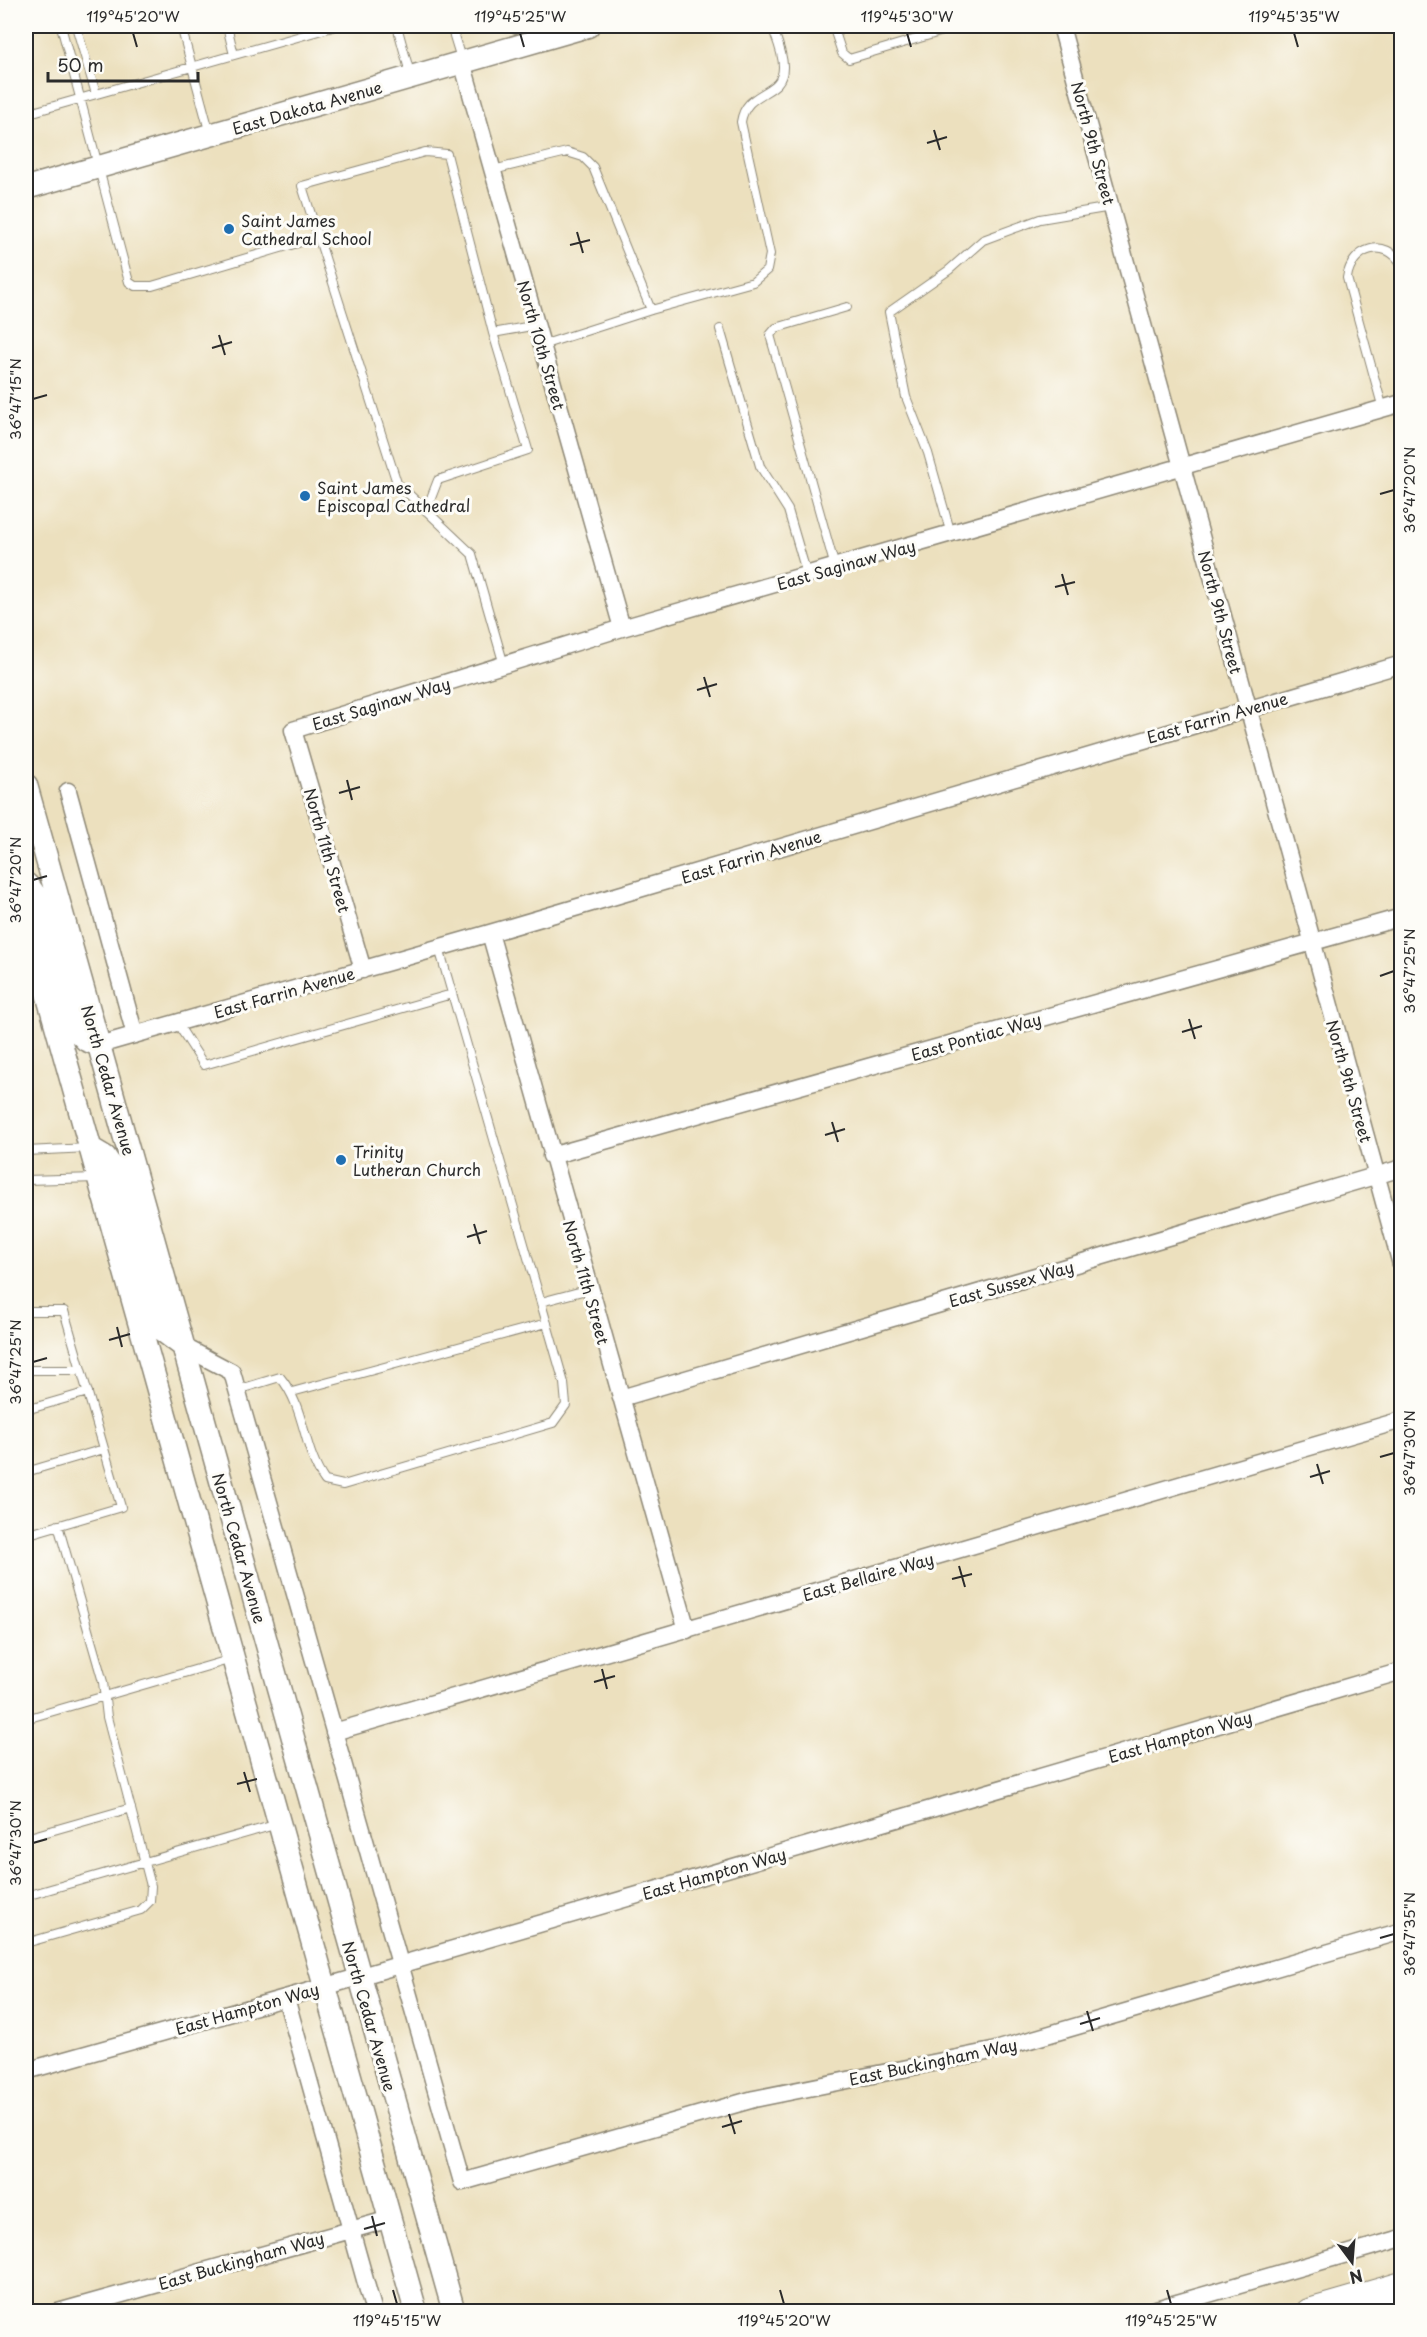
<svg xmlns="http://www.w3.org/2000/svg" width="1427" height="2337" viewBox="0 0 1427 2337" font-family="'Playpen Sans',sans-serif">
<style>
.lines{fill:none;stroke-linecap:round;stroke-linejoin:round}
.lane-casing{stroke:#8c8674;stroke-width:10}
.street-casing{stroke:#8c8674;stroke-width:19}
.secondary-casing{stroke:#8c8674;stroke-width:25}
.primary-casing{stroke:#8c8674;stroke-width:28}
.lane{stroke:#fff;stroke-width:8}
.street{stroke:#fff;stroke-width:16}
.secondary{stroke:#fff;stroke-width:22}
.primary{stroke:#fff;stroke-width:26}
.ticks{fill:none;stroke:#2b2b2b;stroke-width:2}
.poi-dot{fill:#1f6fb2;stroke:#fdfcf7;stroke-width:2}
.labels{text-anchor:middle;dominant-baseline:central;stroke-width:6;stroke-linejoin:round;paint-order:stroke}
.street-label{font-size:16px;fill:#2b2b2b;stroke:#fdfcf7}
.poi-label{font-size:16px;fill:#2b2b2b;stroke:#fdfcf7;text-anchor:start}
.neatline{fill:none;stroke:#2b2b2b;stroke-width:2}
.ticks-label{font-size:15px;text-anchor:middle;fill:#2b2b2b}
</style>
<rect width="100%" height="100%" fill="#fdfcf7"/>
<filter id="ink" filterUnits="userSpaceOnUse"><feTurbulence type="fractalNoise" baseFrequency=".0167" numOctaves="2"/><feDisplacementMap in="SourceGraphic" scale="12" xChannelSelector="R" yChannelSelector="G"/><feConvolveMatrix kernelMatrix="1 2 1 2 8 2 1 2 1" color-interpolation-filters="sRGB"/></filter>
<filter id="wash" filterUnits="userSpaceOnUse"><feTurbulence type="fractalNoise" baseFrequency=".008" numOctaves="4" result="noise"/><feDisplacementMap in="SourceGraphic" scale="24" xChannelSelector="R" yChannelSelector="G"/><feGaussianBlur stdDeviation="1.35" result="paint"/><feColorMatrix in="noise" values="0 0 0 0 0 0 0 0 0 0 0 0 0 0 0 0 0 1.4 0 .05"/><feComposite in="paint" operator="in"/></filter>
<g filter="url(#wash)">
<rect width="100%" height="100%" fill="#ece0be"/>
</g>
<g filter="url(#ink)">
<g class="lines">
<defs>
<path id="lane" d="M61,26L129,282L135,286H152L318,237
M76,26L96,94
M181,26L210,134
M227,26L234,55
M397,26L411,77
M451,26L462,62
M833,26L842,53L849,59L960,26
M26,114L336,26
M493,170L567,152L583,157L593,167L651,310
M720,329L760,466L788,510L807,575
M542,345L651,310L753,282L767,270L770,254L741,122C746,88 784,97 783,66C783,53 776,38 772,26
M1383,409L1347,278C1351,248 1386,236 1402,265
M426,511L438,480L528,450L493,333
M951,534L928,453L906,397L889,312L949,270L983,240L1040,219L1111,207
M835,567L770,335L776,328L847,307
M504,665L472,554L397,483L302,186L425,152L447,154L493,333L537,325
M177,1023L204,1065L452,994
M26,1151L89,1148
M26,1180L97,1178
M541,1302L590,1289
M26,1311H64L121,1507L26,1535
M26,1370H81
M237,1390L280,1377C306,1408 302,1449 325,1481L343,1485L553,1423L566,1405L564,1383L439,948
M292,1392L547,1323
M26,1410L88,1392
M26,1472L104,1449
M26,1719L232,1659
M26,1838L131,1808
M26,1896L278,1824
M26,1943L141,1910L150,1901L151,1886L107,1717L103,1682L58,1525"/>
<path id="street" d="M1061,26L1402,1268
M462,62L622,628
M68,791L135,1035
M490,933L687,1630
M363,970L293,730L622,628L1402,403
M99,1045L490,933L1402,664
M551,1156L1402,917
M183,1346L232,1372L462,2182L754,2099L992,2051L1402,1931
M621,1398L1402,1168
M334,1732L1402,1420
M286,1998L374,2312
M26,2071L324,1987L1402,1671
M58,2312L390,2219
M1146,2312L1402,2238"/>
<path id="secondary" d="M26,188L588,26
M26,785L454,2312
M26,884C49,901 69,1000 78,1032L86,1040L99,1045
M26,918L416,2312
M90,1148L105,1157L116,1174L159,1328L183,1346"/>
<path id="primary" d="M1309,2312L1402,2285
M1385,2312L1402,2292"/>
</defs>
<use href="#lane" class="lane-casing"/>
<use href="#street" class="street-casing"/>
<use href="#secondary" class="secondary-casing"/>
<use href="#primary" class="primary-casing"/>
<use href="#lane" class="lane"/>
<use href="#street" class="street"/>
<use href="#secondary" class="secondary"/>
<use href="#primary" class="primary"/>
</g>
</g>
<path class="ticks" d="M133,33L137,47M520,33L524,47M907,33L911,47M1294,33L1298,47M934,130L940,150M927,143L947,137M577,232L583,253M570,245L590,240M219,335L225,355M212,348L232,342M33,399L47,395M1380,494L1394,490M1062,574L1068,595M1055,587L1075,582M704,677L710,697M697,690L717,684M347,780L352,800M339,793L360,787M33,880L47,876M1380,976L1394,971M1189,1019L1195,1039M1182,1032L1202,1026M832,1122L838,1142M825,1135L845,1129M474,1224L480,1244M467,1237L487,1231M117,1327L122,1347M109,1340L130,1334M33,1362L47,1358M1380,1457L1394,1453M1317,1464L1323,1484M1310,1477L1330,1471M959,1566L965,1587M952,1579L972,1574M602,1669L607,1689M594,1682L615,1676M244,1772L250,1792M237,1784L257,1779M33,1843L47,1839M1380,1938L1394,1934M1087,2011L1093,2031M1080,2024L1100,2018M729,2114L735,2134M722,2127L742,2121M372,2216L377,2236M364,2229L385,2223M393,2290L397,2304M780,2290L784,2304M1167,2290L1171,2304"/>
<g class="poi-dot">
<circle cx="229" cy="229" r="6"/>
<circle cx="305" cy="496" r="6"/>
<circle cx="341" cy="1160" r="6"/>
</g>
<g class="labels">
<g class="street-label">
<text transform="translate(307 107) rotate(-16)">East Dakota Avenue</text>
<text transform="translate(1094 143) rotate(75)">North 9th Street</text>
<text transform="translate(542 345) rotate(74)">North 10th Street</text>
<text transform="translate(846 564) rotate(-16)">East Saginaw Way</text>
<text transform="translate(1221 612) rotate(75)">North 9th Street</text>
<text transform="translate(381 703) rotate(-17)">East Saginaw Way</text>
<text transform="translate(1217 717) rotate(-16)">East Farrin Avenue</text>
<text transform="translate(328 850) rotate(74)">North 11th Street</text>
<text transform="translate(751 856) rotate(-17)">East Farrin Avenue</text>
<text transform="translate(284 992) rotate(-16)">East Farrin Avenue</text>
<text transform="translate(976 1036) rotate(-16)">East Pontiac Way</text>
<text transform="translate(109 1080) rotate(74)">North Cedar Avenue</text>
<text transform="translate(1350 1081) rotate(74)">North 9th Street</text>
<text transform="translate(587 1282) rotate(74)">North 11th Street</text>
<text transform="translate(1011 1283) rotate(-16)">East Sussex Way</text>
<text transform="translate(240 1548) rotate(74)">North Cedar Avenue</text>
<text transform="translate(868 1576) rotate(-16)">East Bellaire Way</text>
<text transform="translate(1180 1736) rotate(-16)">East Hampton Way</text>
<text transform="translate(714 1873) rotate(-16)">East Hampton Way</text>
<text transform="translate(247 2008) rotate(-16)">East Hampton Way</text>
<text transform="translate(370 2016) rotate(74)">North Cedar Avenue</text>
<text transform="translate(933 2061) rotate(-12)">East Buckingham Way</text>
<text transform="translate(241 2260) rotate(-16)">East Buckingham Way</text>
</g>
<g class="poi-label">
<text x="241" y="220">Saint James<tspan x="241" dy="18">Cathedral School</tspan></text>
<text x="317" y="487">Saint James<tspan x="317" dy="18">Episcopal Cathedral</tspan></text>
<text x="353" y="1151">Trinity<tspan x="353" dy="18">Lutheran Church</tspan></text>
</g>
</g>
<rect width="1427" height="2337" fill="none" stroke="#fdfcf7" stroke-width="66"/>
<g transform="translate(1352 2262) rotate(164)" stroke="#fdfcf7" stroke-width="4.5" paint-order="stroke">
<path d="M0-4.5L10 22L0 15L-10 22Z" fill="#2b2b2b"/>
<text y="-9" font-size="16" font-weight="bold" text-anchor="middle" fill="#2b2b2b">N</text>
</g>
<path d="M48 72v9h150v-9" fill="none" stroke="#2b2b2b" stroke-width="3"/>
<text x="57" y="72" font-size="18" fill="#2b2b2b" stroke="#fdfcf7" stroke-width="4.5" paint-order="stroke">50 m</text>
<rect x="33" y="33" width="1361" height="2271" class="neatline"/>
<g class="ticks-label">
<text x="133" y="22">119°45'20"W</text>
<text x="520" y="22">119°45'25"W</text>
<text x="907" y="22">119°45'30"W</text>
<text x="1294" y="22">119°45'35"W</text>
<text transform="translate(16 399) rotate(-90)" y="5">36°47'15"N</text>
<text transform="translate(1410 490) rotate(-90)" y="5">36°47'20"N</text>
<text transform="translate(16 880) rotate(-90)" y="5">36°47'20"N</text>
<text transform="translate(1410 971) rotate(-90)" y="5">36°47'25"N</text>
<text transform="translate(16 1362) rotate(-90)" y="5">36°47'25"N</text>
<text transform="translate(1410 1453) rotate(-90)" y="5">36°47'30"N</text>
<text transform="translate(16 1843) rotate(-90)" y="5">36°47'30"N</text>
<text transform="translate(1410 1934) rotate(-90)" y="5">36°47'35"N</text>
<text x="397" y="2326">119°45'15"W</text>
<text x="784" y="2326">119°45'20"W</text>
<text x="1171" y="2326">119°45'25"W</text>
</g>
</svg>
